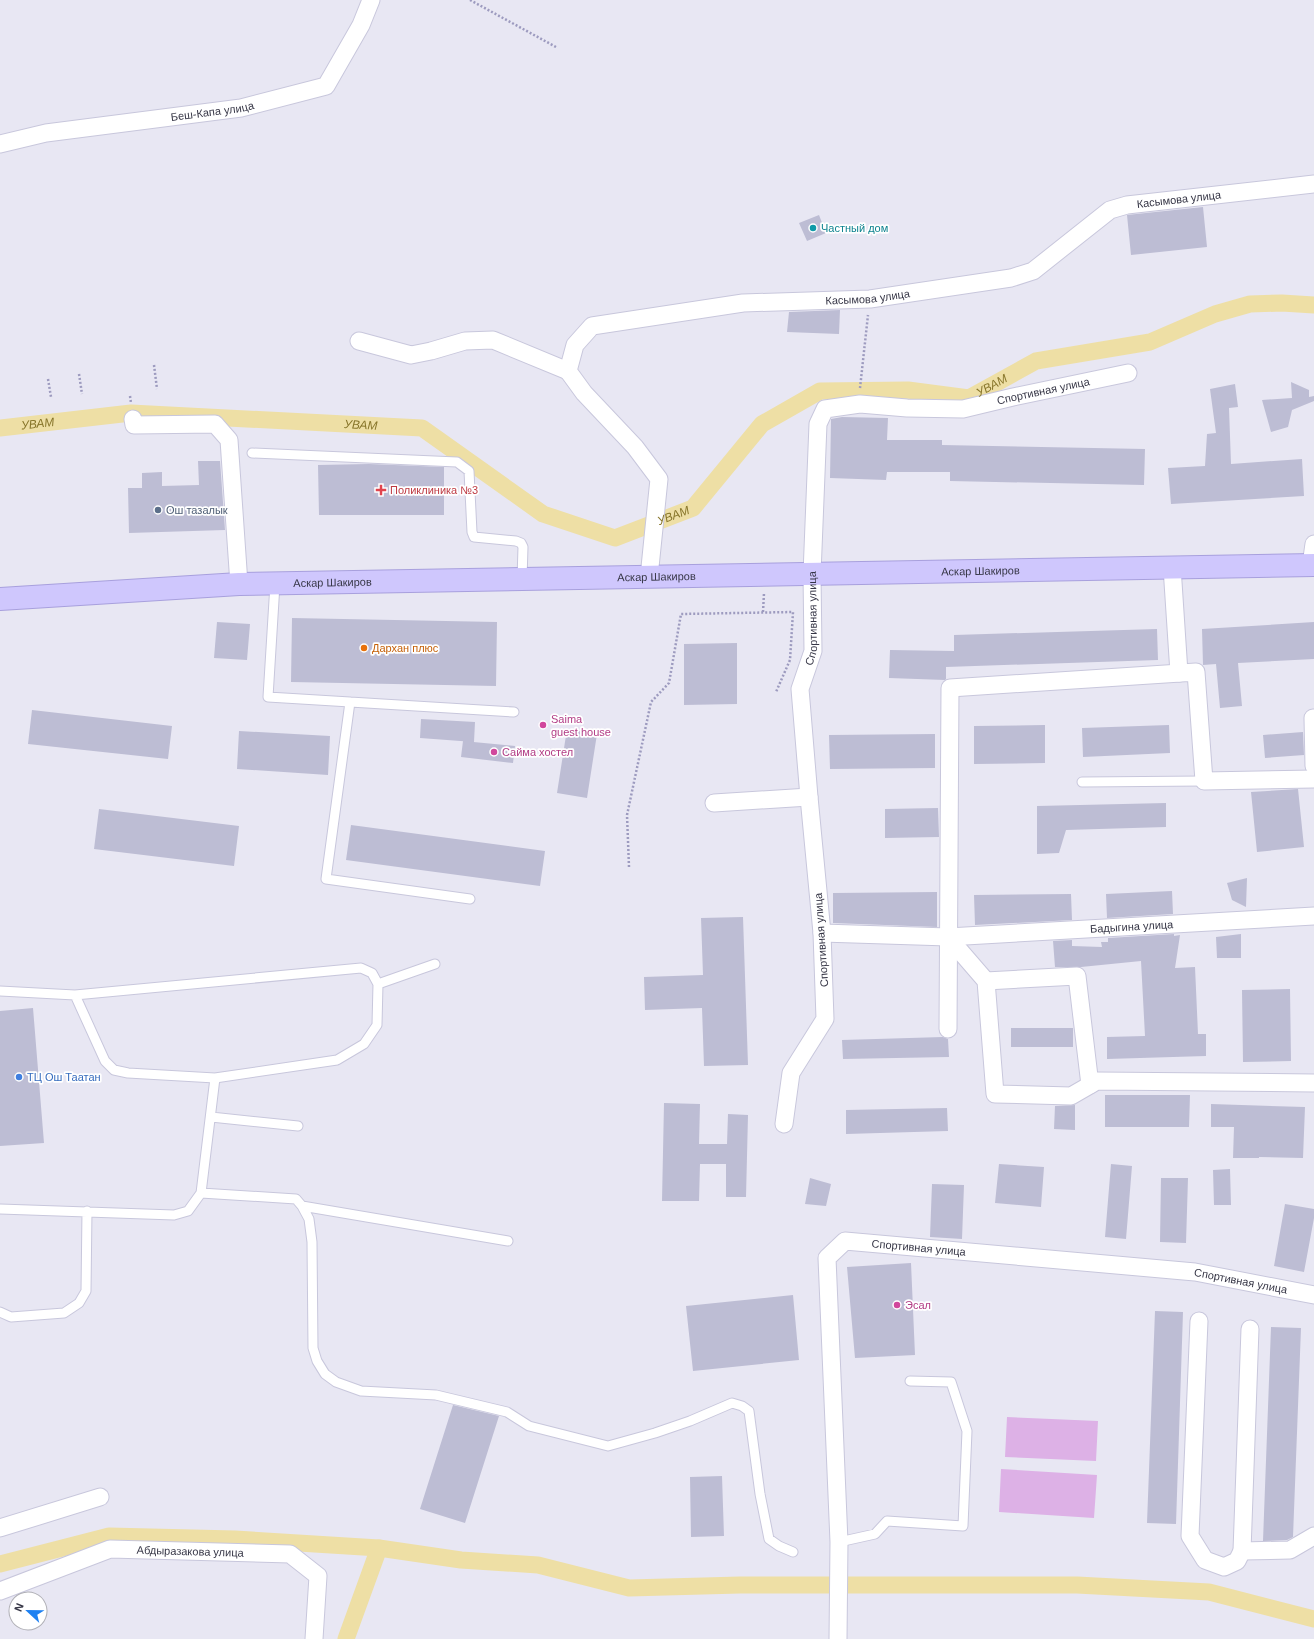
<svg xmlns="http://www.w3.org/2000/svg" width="1314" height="1639" viewBox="0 0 1314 1639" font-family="Helvetica,sans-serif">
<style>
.green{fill:#ddb1e6}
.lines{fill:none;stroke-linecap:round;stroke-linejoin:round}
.canal{stroke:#eedfa5;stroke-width:17}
.building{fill:#bdbdd4}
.service-casing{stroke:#c8c7dc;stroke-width:11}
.minor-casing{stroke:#c8c7dc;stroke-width:19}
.secondary-casing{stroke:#a8a0dd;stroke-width:24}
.path{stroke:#9d9bbf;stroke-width:2.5;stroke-dasharray:2 2;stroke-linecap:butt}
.service{stroke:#fff;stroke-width:9}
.minor{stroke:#fff;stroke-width:17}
.secondary{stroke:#cfc7fd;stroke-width:22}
.culture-dot{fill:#0f9aa8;stroke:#fff;stroke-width:1.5}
.health-dot{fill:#e0444e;stroke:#fff;stroke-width:1.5}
.service-dot{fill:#5c6f8a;stroke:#fff;stroke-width:1.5}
.food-dot{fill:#e8710a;stroke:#fff;stroke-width:1.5}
.hotel-dot{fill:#d1479c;stroke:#fff;stroke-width:1.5}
.shop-dot{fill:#3f7fe0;stroke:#fff;stroke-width:1.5}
.labels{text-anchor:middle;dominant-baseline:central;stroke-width:3.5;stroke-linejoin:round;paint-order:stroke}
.street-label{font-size:11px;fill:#363646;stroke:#fff}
.culture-label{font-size:11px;fill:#0d838f;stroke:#fff;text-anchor:start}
.health-label{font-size:11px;fill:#be3a42;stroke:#fff;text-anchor:start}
.service-label{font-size:11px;fill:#4e5e75;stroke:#fff;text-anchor:start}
.food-label{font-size:11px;fill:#c56008;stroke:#fff;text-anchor:start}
.hotel-label{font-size:11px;fill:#b23c85;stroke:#fff;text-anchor:start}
.shop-label{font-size:11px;fill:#366cbe;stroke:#fff;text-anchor:start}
.water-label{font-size:12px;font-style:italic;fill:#87752a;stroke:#fff}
</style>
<rect width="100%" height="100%" fill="#e8e7f3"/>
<path class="green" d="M1007,1417L1098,1421L1096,1461L1005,1457Z
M1001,1469L1097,1475L1094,1518L999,1512Z"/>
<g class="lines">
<g class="canal">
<path id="s1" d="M0,428L131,413L422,428L543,514L615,538L693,508L762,424L820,391L908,390L969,398L1036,361L1150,342L1215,314L1250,304L1282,303L1314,305"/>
<path d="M0,1564L109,1536L235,1539L379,1548L461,1560L538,1565L629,1588L740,1585H1077L1209,1592L1314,1619"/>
<path d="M346,1639L379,1548"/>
</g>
</g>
<path class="building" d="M1203,207L1207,247L1131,255L1127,215Z
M819,215L826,233L807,241L799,223Z
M840,310L839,334L787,332L789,312Z
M1291,382L1309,390V397L1314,396V401L1292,410L1288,427L1271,432L1262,400L1292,398Z
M1235,384L1238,407L1229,408L1231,464L1302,459L1304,496L1171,504L1168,468L1205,466L1207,434L1216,433L1210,389Z
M842,417L888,418L887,440H942V445L1145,449L1144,485L950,481V472H887L886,480L830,478L831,419Z
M198,461H220L225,530L129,533L128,488H142V473L162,472V486L199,485Z
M369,464L444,467V515H319L318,465Z
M292,618L497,622L496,686L291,682Z
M217,622L250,624L247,660L214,658Z
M1314,622V659L1238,663L1242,706L1220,708L1216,664L1203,665L1202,629Z
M1157,629L1158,660L946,667V679L945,680L889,678L890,650L954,651V635Z
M737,643V704L684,705V644Z
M32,710L172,726L168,759L28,744Z
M421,719L475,722L474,742L420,738Z
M1045,725V763L974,764V726Z
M1169,725L1170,753L1083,757L1082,728Z
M567,729L597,734L587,798L557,793Z
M239,731L330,736L328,775L237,769Z
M1303,732L1304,755L1265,758L1263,735Z
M935,734V768L830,769L829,735Z
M463,741L515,746L513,763L461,757Z
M1298,789L1304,847L1257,852L1251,792Z
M1166,803V827L1066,830L1059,853L1037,854V806Z
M938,808L939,837L885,838V809Z
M99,809L239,826L234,866L94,849Z
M351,825L545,851L540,886L346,860Z
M1247,878L1246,907L1232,900L1227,883Z
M1172,891L1173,914L1107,918L1106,894Z
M937,892V927L833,923V893Z
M1071,894L1072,920L975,925L974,895Z
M743,917L748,1065L704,1066L702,1008L645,1010L644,977L703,975L701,918Z
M1174,934V936L1180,935L1175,968L1195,967L1198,1034H1206V1056L1107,1059V1037L1145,1036L1141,961L1081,967H1055L1053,941L1072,940V946L1102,947L1101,942H1108V938Z
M1241,934V958H1217L1216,937Z
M1290,989L1291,1061L1243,1062L1242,990Z
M33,1008L44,1143L0,1146V1011Z
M1011,1028H1073V1047H1011Z
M943,1037L948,1039L949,1057L843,1059L842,1040Z
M1105,1095H1190L1189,1127H1105Z
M664,1103L700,1104L699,1144H727L728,1114L748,1115L746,1197H726V1164H700L699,1201H662Z
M1211,1104L1305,1107L1303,1158L1259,1157V1158H1233L1234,1127H1211Z
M1075,1105V1130L1054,1129L1055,1106Z
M947,1108L948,1131L846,1134V1110Z
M999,1164L1044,1167L1041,1207L995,1203Z
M1111,1164L1132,1166L1126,1239L1105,1237Z
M1230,1169L1231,1205H1214L1213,1170Z
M810,1178L831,1184L826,1206L805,1204Z
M1161,1178H1188L1186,1243L1160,1242Z
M932,1184L964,1185L962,1239L930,1237Z
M1285,1204L1314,1209V1218L1304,1272L1274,1266Z
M911,1263L915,1355L855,1358L847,1267Z
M793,1295L799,1360L693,1371L686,1306Z
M1155,1311L1183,1312L1176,1524L1147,1523Z
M1271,1327L1301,1328L1293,1537L1287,1540L1263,1541Z
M453,1405L499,1416L465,1523L420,1509Z
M722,1476L724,1536L691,1537L690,1477Z"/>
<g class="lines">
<defs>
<path id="service" d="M252,453L457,462L469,471L472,532L474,537L516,541L521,543L523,547L522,579
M275,584L268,697L514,712
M350,702L326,879L470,899
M1082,782L1204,781
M0,991L75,995L361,968L372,973L378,984
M75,995L105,1061L114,1070L128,1073L215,1078L337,1060L364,1044L377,1025L378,984L435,964
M211,1117L298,1126
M201,1193L296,1199L302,1206L309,1219L312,1242L313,1348L317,1361L325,1374L336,1382L361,1391L436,1395L507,1412L529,1426L608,1446L655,1433L690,1421L732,1403L742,1406L749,1411L760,1494L769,1539L779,1546L793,1552
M302,1206L508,1241
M0,1209L174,1215L188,1211L201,1193L215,1078
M0,1312L11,1317L64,1313L79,1303L86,1291L87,1211
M839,1542L875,1534L887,1521L963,1526L967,1431L951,1382L910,1381"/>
<g id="minor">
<path id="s2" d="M0,144L46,133L241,108L326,86L361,25L371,0"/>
<path d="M359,341L411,355L431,351L465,341L493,340L568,371"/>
<path d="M133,419L134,425L215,424L229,440L239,584"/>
<path d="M1311,565L1314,544"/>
<path d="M1172,567L1179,673"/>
<path id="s3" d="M649,577L659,479L635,447L584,393L568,371L575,345L592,326L743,303L870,299L1011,278L1033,271L1110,210L1127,205L1314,184"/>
<path d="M1313,718L1314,766"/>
<path d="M714,803L809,797"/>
<path id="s4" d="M822,933L948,937L1314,916"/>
<path d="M948,937L986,981L995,1094L1071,1096L1097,1081L1314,1083"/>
<path d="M986,981L1077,976L1090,1085"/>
<path d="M948,1029L950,688L1196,672L1204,781L1314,779"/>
<path id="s5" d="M784,1124L791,1073L825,1019L822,933L809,797L800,689L813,651L812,574L818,424L825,409L860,404L907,408L963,409L1013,397L1128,373"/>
<path d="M1199,1321L1190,1536L1205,1560L1224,1567L1237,1561L1242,1551L1250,1329"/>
<path d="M0,1528L100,1497"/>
<path d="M1242,1551L1290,1550L1314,1536"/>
<path id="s6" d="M0,1591L110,1549L290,1554L318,1576L314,1639"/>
<path id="s7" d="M838,1639L839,1542L827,1258L845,1241L1195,1272L1314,1295"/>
</g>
<g id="secondary">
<path id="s8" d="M0,599L239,584L1314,565"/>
</g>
</defs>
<use href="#service" class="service-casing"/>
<use href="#minor" class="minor-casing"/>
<use href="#secondary" class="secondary-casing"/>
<path class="path" d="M470,0L556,47
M154,365L157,389
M79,374L82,394
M48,379L51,397
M860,388L868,315
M130,396L131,403
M763,612L764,593
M629,867L627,815L651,702L669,683L681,614L793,612L790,660L776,692"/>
<use href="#service" class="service"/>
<use href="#minor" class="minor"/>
<use href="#secondary" class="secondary"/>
</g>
<circle class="culture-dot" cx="813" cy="228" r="4"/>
<path class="health-dot" d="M379 484h4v4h4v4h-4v4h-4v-4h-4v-4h4z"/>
<circle class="service-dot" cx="158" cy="510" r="4"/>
<circle class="food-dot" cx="364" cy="648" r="4"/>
<g class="hotel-dot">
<circle cx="543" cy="725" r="4"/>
<circle cx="494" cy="752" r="4"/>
<circle cx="897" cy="1305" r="4"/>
</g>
<circle class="shop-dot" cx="19" cy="1077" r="4"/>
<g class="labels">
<g class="street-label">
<text stroke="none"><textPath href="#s2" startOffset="215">Беш-Капа улица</textPath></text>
<text stroke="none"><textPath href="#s3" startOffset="906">Касымова улица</textPath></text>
<text stroke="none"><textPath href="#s3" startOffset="570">Касымова улица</textPath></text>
<text stroke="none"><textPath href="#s5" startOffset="951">Спортивная улица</textPath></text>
<text stroke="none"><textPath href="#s8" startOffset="981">Аскар Шакиров</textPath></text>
<text stroke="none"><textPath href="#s8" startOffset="657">Аскар Шакиров</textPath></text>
<text stroke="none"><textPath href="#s8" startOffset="333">Аскар Шакиров</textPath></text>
<text stroke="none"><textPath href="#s5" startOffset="519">Спортивная улица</textPath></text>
<text stroke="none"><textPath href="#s4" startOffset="310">Бадыгина улица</textPath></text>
<text transform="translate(821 940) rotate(-94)">Спортивная улица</text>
<text stroke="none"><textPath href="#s7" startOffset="480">Спортивная улица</textPath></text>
<text stroke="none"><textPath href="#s7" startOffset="804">Спортивная улица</textPath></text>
<text stroke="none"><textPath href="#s6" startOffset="198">Абдыразакова улица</textPath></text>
</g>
<g class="culture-label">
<text x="821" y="228">Частный дом</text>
</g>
<g class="health-label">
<text x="390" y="490">Поликлиника №3</text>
</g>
<g class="service-label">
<text x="166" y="510">Ош тазалык</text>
</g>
<g class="food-label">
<text x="372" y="648">Дархан плюс</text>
</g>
<g class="hotel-label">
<text x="551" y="719">Saima<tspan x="551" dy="13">guest house</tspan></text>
<text x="502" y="752">Сайма хостел</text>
<text x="905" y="1305">Эсал</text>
</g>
<g class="shop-label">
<text x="27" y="1077">ТЦ Ош Таатан</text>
</g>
<g class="water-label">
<text stroke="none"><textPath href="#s1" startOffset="1082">УВАМ</textPath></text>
<text stroke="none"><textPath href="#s1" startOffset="38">УВАМ</textPath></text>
<text stroke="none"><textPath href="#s1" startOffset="362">УВАМ</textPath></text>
<text stroke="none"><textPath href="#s1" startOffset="710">УВАМ</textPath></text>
</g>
</g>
<g transform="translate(28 1611) rotate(292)"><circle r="19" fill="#ffffff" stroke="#afafb5"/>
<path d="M0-3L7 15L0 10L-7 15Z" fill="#1e81f2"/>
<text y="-6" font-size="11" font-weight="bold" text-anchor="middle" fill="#363646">N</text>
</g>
</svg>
